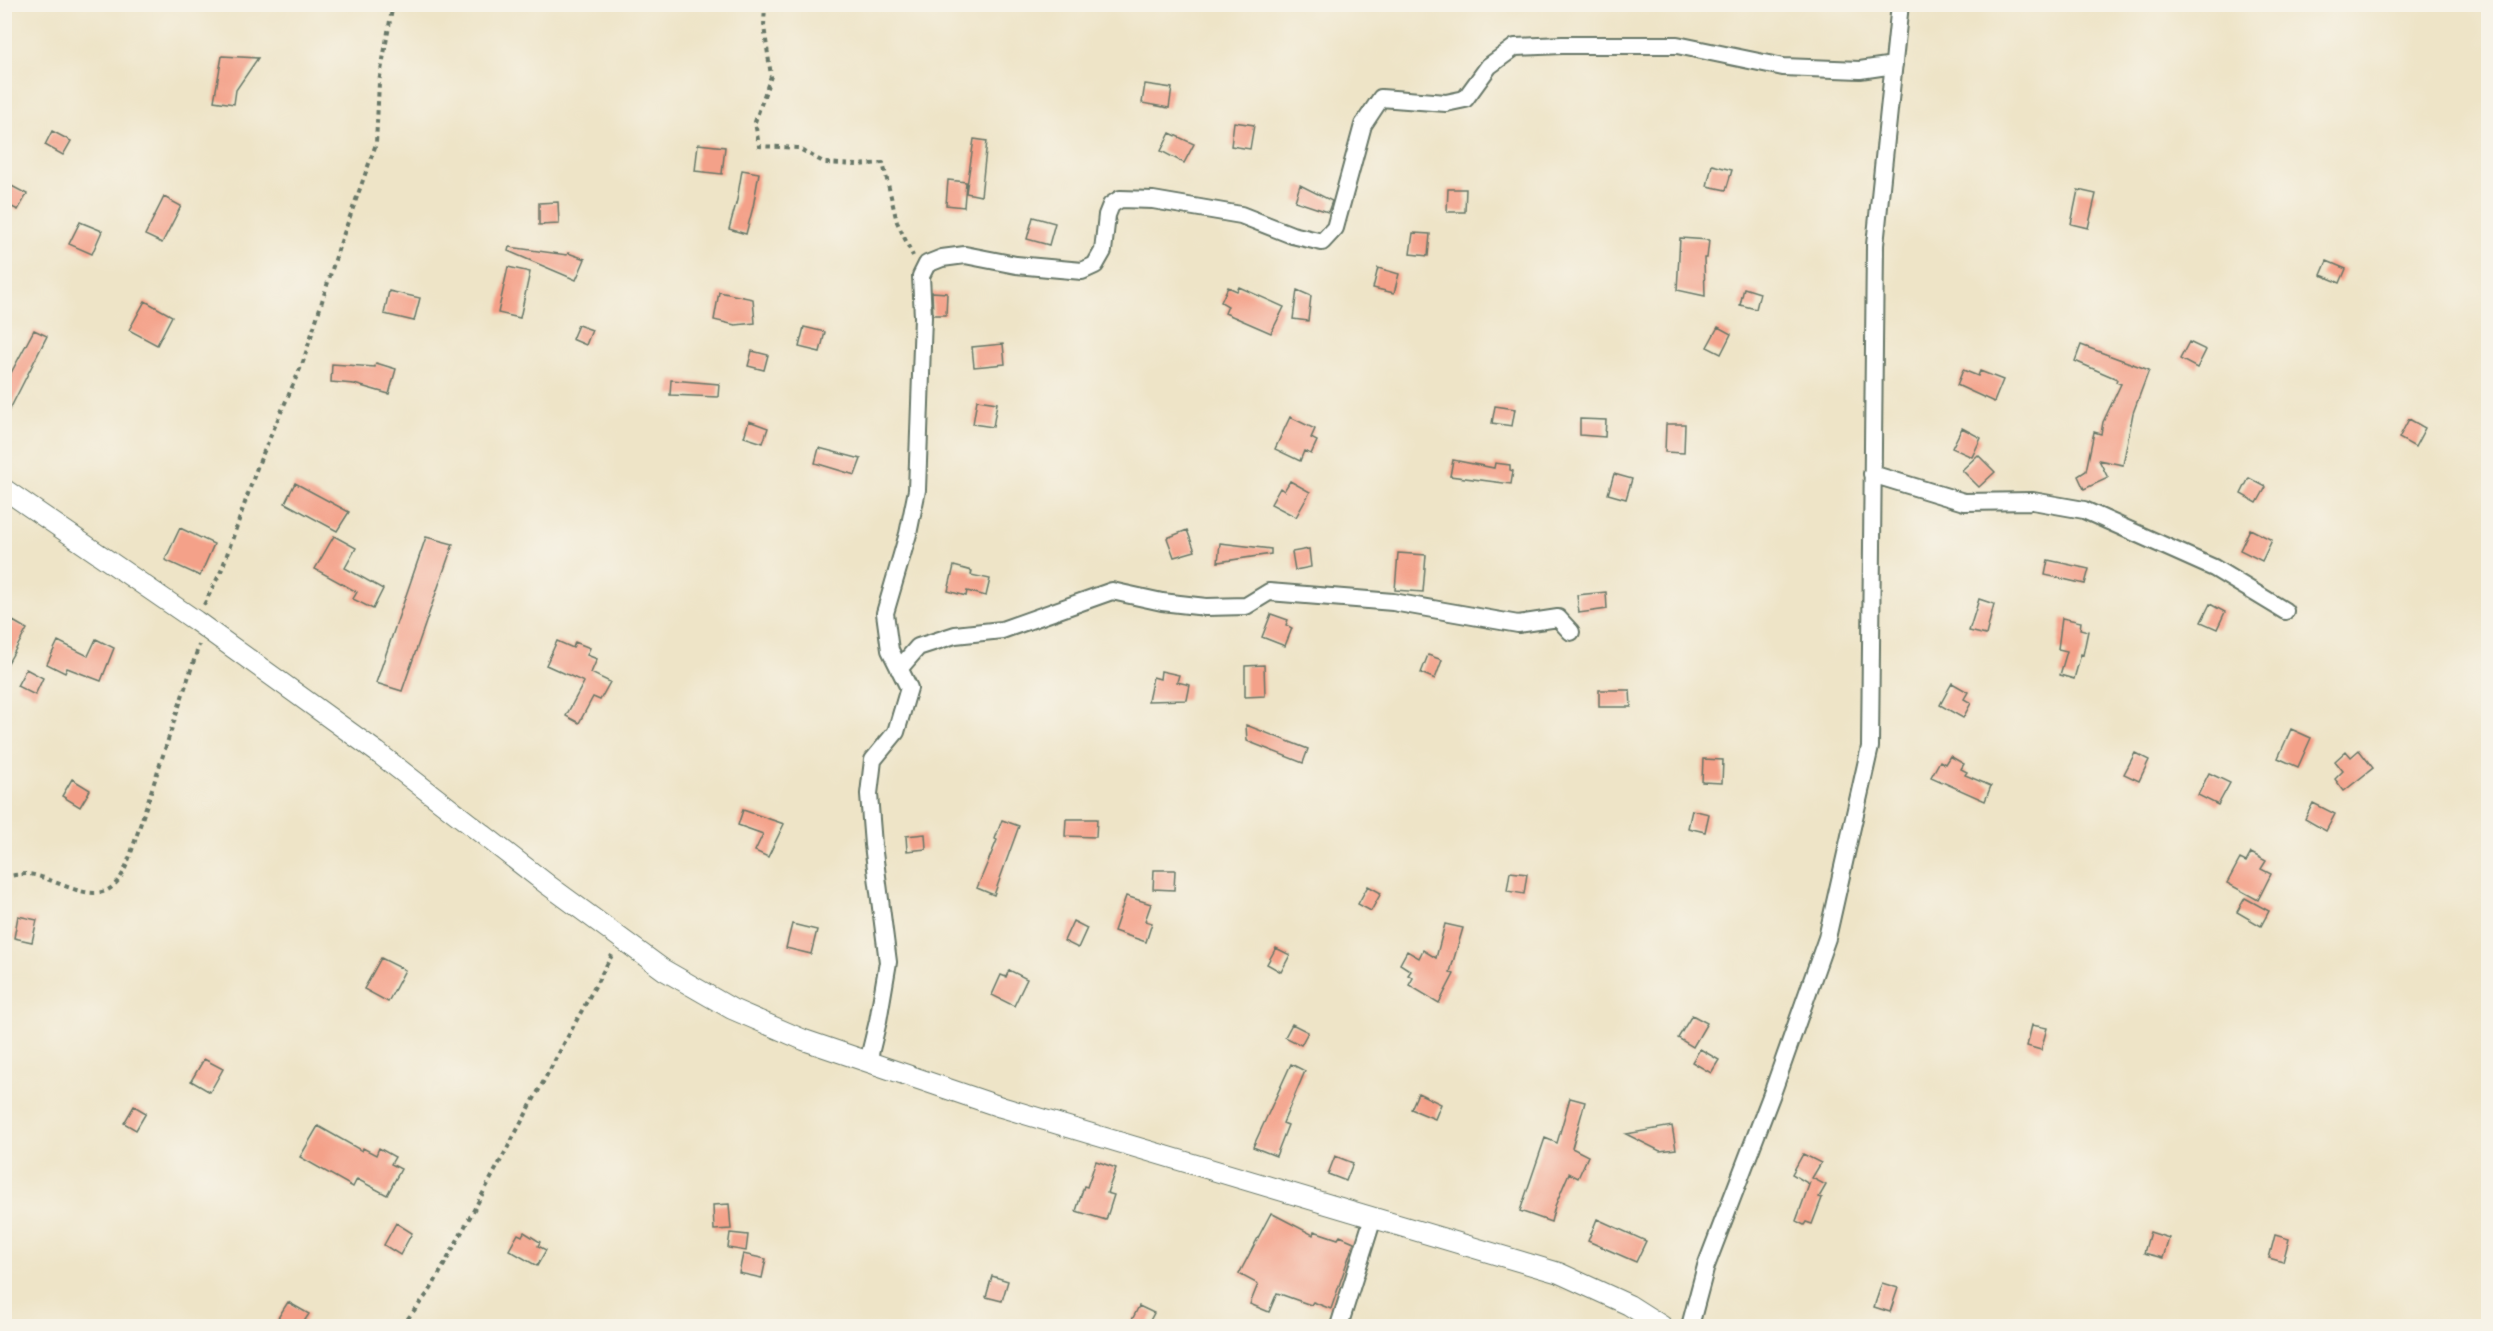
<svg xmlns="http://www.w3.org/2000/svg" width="2493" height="1331" viewBox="0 0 2493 1331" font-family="'IM FELL DW Pica',serif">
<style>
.building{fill:#f4a189}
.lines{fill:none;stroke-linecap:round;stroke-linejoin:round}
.minor-casing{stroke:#677767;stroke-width:20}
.tertiary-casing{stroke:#677767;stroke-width:22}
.path{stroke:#677767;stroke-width:4;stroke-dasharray:4.5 4.5;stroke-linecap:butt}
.minor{stroke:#fff;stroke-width:16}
.tertiary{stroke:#fff;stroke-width:20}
</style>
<rect width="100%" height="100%" fill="#f7f3e8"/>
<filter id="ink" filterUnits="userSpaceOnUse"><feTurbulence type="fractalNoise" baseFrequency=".0167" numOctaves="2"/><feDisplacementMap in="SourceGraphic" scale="12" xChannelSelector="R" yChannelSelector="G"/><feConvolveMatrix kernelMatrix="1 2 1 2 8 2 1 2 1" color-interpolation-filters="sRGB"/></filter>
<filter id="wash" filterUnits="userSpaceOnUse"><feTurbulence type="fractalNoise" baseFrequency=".008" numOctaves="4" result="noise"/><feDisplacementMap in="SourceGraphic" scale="24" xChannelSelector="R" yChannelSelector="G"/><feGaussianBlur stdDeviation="1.35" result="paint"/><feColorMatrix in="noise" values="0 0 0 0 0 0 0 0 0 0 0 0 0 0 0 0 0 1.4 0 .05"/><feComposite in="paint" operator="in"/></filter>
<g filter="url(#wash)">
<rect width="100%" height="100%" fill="#eee4c7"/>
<g id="blocks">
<path class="building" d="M222,56L258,58L236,90L234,104L214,101Z
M1145,84L1172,88L1169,108L1142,103Z
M1234,122L1254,125L1250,149L1231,146Z
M52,131L71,141L63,155L45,145Z
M1170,133L1194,144L1184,163L1161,151Z
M974,139L987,141L981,196L966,193Z
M698,144L725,147L722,174L695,171Z
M1712,165L1732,170L1726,190L1707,186Z
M742,170L759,173L753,207L746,234L729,229L737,200Z
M948,180L966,182L964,207L946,205Z
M4,182L27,194L18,210L4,203Z
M1300,185L1332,201L1328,212L1295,201Z
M1448,189H1466L1465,212H1447Z
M2078,190L2096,194L2088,228L2071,224Z
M164,197L181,206L162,243L145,235Z
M558,202L559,224L539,225V203Z
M1033,217L1055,223L1049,245L1027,239Z
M80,222L102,231L92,254L69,244Z
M1413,233L1430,234L1428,256L1410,254Z
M1680,238L1709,240L1707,258H1704L1705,296L1677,290Z
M509,247L567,255L568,253L585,259L576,280L508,251Z
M2327,261L2346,269L2340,283L2321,275Z
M508,267L530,272L520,318L498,313Z
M1378,268L1399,274L1394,293L1373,288Z
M1228,287L1237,291L1239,287L1284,307L1271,333L1225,313L1228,306L1221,302Z
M1744,288L1760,293L1756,309L1740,305Z
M1297,290L1311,296L1308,321L1293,319Z
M389,291L420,298L414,321L384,314Z
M719,292L753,299L755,323L735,325L714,320Z
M932,292L947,293L946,315H933Z
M145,301L172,316L157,345L129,330Z
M578,325L592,330L586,345L572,339Z
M804,327L825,332L820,352L799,347Z
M1718,327L1731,334L1721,354L1707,347Z
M34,330L47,336L4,421V386Z
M2189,342L2206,350L2197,368L2180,359Z
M1003,344L1005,364L974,367L972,347Z
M2081,345L2149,370L2133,413L2123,465L2099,460L2108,478L2084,489L2078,476L2086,471L2094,432L2101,434L2103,422L2121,384L2116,382L2117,379L2075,361Z
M752,351L768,355L764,370L748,366Z
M376,363L396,369L389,394L354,384L331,382L332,364L375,367Z
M1963,370L1978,376L1980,371L2003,380L1994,402L1957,385Z
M671,380L719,384L718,397L670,395Z
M977,400L997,403L993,427L973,424Z
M1495,406L1515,409L1512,426L1492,423Z
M1290,417L1315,429L1311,438L1317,441L1311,454L1304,451L1300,461L1275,449Z
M1580,419L1606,420L1605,437L1580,435Z
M2409,419L2425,428L2415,447L2399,438Z
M749,421L768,428L763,443L744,437Z
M1666,424H1685L1684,453L1665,452Z
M1962,428L1981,438L1972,457L1952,448Z
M819,448L861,459L855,475L815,463Z
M1978,455L1995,472L1979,487L1962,470Z
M1453,460L1494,468L1495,463L1510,465V470L1513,471L1511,484L1450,476Z
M1614,474L1632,479L1626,499L1608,494Z
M2249,478L2266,487L2257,503L2241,494Z
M1290,481L1310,492L1296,517L1271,504L1280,488L1284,491Z
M295,483L349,512L337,531L285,503Z
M180,528L214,544L200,576L165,560Z
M2250,529L2272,540L2262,561L2240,550Z
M1187,530L1195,551L1174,557L1167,538Z
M334,536L356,548L345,568L383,589L373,609L353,599L357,592L315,569Z
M426,537L453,544L402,691L376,683Z
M1220,543L1271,549V554L1218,562Z
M1309,549L1311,567L1295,570L1292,552Z
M1398,553L1426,555L1423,592L1395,590Z
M2048,560L2089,569L2085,584L2045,575Z
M954,566L972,571L971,575L990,579L986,596L967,591L966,596L948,591Z
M1606,592L1607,609L1579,613L1577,595Z
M1979,599L1994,604L1986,635L1969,631Z
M2210,604L2225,612L2217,629L2201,622Z
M1271,614L1288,620L1286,625L1292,628L1285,646L1262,637Z
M2062,618L2081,622L2080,629L2088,631L2083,655L2081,654L2074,679L2060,675L2067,651L2058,649Z
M13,621L27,629L4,670V635Z
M96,639L114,648L101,681L67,668L65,673L47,664L58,641L88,656Z
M557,641L573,648L575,642L590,648L587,655L597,659L591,673L610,682L600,700L593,697L579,723L566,716L584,682L546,665Z
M1428,655L1442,660L1435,679L1421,673Z
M1264,665L1265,696L1245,697V666Z
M26,669L43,678L35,695L17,686Z
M1161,671L1179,675L1177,682L1190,685L1187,700L1148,701L1153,677L1160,679Z
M1952,683L1968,692L1964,699L1971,703L1963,718L1940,705Z
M1599,690H1630L1631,707H1599Z
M1246,725L1308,749L1303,763L1247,741Z
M2291,729L2311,738L2298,767L2278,758Z
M2359,750L2373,768L2344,791L2335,779L2343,771L2335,761L2346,751L2351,757Z
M2135,753L2149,760L2139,781L2124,774Z
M1950,756L1964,764L1961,769L1967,772L1965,775L1991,786L1985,801L1931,777L1940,761L1945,764Z
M1703,759L1723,760L1722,783L1702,782Z
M2209,773L2230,783L2218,805L2198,795Z
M72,779L90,790L80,807L62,796Z
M2313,803L2335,814L2326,831L2305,819Z
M743,810L784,824L768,857L755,851L763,834L738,825Z
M1692,810L1709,814L1705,832L1688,828Z
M1066,819H1097L1096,837L1065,836Z
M1002,820L1019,826L994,895L977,888L997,840L995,839Z
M925,834L926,849L907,851L906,836Z
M2251,853L2266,861L2261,869L2271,874L2258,900L2227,883L2240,859L2246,862Z
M1154,870H1175L1174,890L1153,889Z
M1510,872L1527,874L1524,894L1507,891Z
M1368,886L1381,893L1371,911L1358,904Z
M1126,896L1151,904L1145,921L1152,923L1146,942L1114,931Z
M2245,898L2269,911L2261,926L2237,912Z
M18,916L37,920L32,942L14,938Z
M1073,921L1087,928L1078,948L1064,941Z
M792,924L817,930L811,954L786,948Z
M1445,924L1463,928L1450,972L1454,974L1439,1003L1409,985L1413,978L1408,975L1411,971L1400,964L1407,951L1419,958L1423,950L1436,958Z
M1276,948L1290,955L1281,972L1267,964Z
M381,958L405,970L388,1002L364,989Z
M1009,970L1027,979L1014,1006L992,995L1001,975L1006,977Z
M1692,1015L1707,1023L1693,1047L1678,1038Z
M1292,1024L1308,1032L1301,1045L1285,1037Z
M2032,1025L2047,1028L2041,1050L2027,1046Z
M1700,1049L1719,1060L1711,1073L1692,1062Z
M204,1059L223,1069L210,1092L191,1081Z
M1291,1064L1305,1071L1283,1123L1288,1125L1276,1156L1253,1147Z
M1418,1093L1441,1104L1435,1119L1411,1109Z
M1570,1098L1585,1102L1572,1148L1588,1156L1578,1178L1569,1173L1555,1206L1551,1222L1520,1211L1545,1138L1557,1143Z
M134,1106L146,1113L136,1130L124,1123Z
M318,1126L362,1151L363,1148L376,1155L379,1148L395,1157L391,1164L401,1169L387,1195L357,1179L353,1187L300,1157Z
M1672,1126L1676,1149L1660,1151L1626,1134Z
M1803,1154L1821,1163L1812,1178L1826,1185L1819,1197L1822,1198L1812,1224L1806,1222L1804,1225L1796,1221L1810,1182L1809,1184L1792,1174Z
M1335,1156L1353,1163L1346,1181L1328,1174Z
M1096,1161L1116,1168L1107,1193L1114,1195L1106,1220L1076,1211L1084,1186L1087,1187Z
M729,1204L731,1229L714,1230L713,1205Z
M1271,1213L1313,1235L1314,1231L1338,1239L1340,1236L1354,1242L1331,1309L1313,1302L1311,1305L1277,1293L1269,1312L1250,1304L1258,1284L1239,1274Z
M1597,1219L1646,1241L1636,1262L1588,1241Z
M396,1223L412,1233L400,1255L384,1245Z
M524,1232L540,1242L538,1246L546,1250L537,1266L509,1250L518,1234L522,1236Z
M2150,1232L2169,1238L2163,1258L2144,1253Z
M730,1233L748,1235L746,1251L728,1248Z
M2275,1235L2289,1239L2283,1262L2269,1258Z
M743,1254L766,1259L762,1278L739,1273Z
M992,1276L1008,1281L1002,1301L986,1297Z
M1882,1283L1898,1288L1890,1312L1874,1307Z
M288,1302L309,1314L301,1326H285L276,1321Z
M1139,1306L1154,1313L1147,1326H1129Z"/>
</g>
</g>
<g filter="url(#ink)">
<use href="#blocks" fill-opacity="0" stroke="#677767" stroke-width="1.5"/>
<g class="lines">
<defs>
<path id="minor" d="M1872,474L1964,502L2033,501L2084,510L2214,568L2285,611
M899,669L918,647L955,635L1002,630L1112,591L1162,602L1206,607L1246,606L1269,592L1393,602L1518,624L1558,618L1571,632
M868,1062L878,1021L888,962L873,845L869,794L873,760L896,732L909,688L890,650L885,613L908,534L917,490L923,317L921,276L927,264L942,258L965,255L1016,265L1082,271L1095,265L1103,251L1107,215L1111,205L1120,199L1153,200L1241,215L1292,235L1322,242L1335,228L1363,125L1381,98L1446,103L1465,99L1489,66L1515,47L1562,45H1677L1783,67L1860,70L1894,65
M1339,1326L1373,1218
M1690,1326L1706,1266L1773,1091L1827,938L1870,747L1875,245L1900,4"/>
<path id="tertiary" d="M4,489L196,621L377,752L548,885L664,970L732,1009L804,1040L1001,1107L1559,1273L1629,1305L1662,1326"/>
</defs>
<use href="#minor" class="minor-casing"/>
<use href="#tertiary" class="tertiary-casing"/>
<path class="path" d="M765,4L764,26L771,76L755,122L759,146L798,148L825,163L857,165L883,163L897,222L913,256
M204,605L222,569L258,465L303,362L339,247L376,144L379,82L393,4
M4,878C12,875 20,874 28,874C53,876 95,909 116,883C124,875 127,863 131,853L199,645
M402,1326L431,1289L612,955"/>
<use href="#minor" class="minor"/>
<use href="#tertiary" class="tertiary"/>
</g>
</g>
<rect width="2493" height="1331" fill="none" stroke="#f7f3e8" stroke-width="24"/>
</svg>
